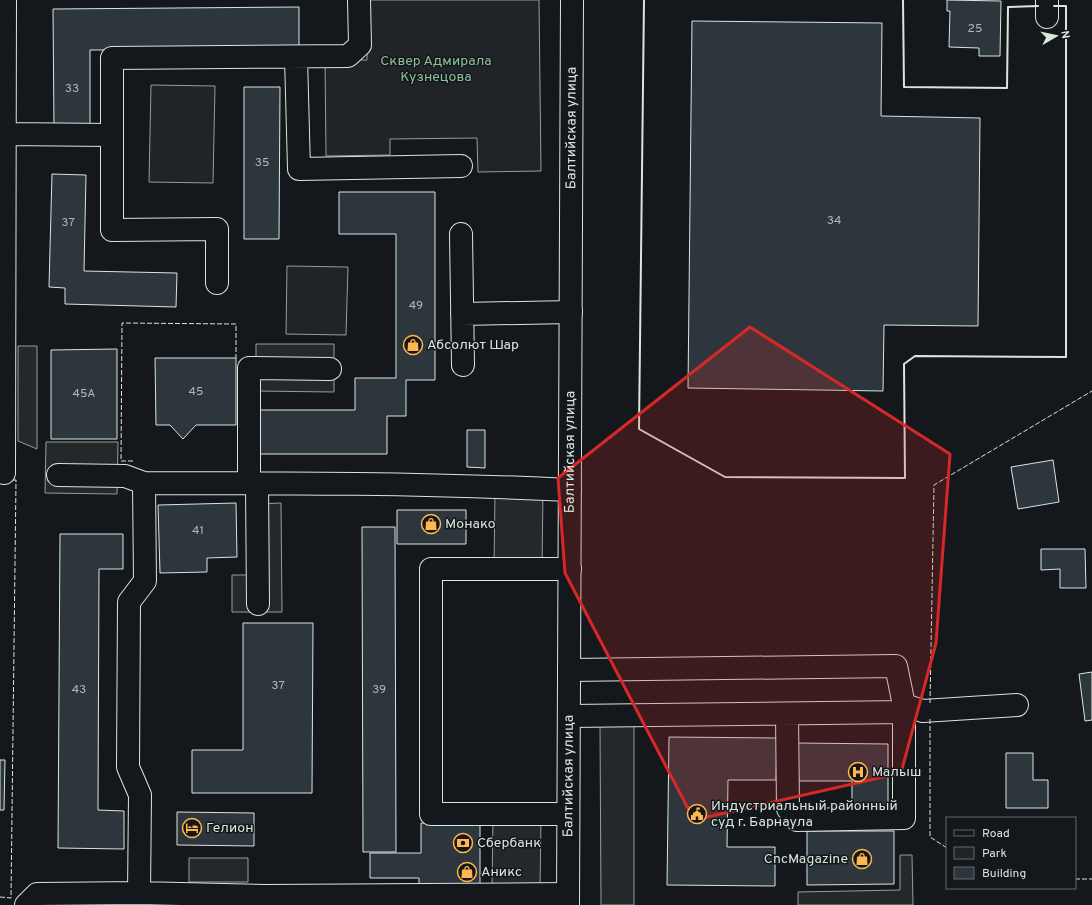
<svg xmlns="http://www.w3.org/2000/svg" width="1092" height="905" viewBox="0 0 1092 905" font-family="Overpass,sans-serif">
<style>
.green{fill:#202428;stroke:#939e99}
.parking{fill:#24282b;stroke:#939e99}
.building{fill:#2c363c;stroke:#d8e6dc}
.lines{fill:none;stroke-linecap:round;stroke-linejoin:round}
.minor-casing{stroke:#d8e6dc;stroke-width:24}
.major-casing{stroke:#d8e6dc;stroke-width:24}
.minor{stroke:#14181c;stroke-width:22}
.major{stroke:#14181c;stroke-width:22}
.fence{stroke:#d8e6dc;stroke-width:1;stroke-dasharray:5 2;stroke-linecap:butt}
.wall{stroke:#d8e6dc;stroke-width:2}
.marked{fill:#d62828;fill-opacity:0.2;stroke:#d62828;stroke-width:3;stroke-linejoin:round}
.labels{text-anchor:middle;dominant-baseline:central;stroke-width:3;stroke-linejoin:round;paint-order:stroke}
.number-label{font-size:12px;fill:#adbab4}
.park-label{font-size:14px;fill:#8ac095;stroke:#14181c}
.street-label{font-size:14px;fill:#d8e6dc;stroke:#14181c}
.poi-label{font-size:14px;fill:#d8e6dc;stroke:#14181c;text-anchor:start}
</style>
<rect width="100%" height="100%" fill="#14181c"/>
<path class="green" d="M367,0H539L541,171L478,172L477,138L390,139V155L326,156L325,60H367Z
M151,85L215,86L213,183L149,182Z
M287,266L348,267L346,335L286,334Z"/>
<path class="parking" d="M256,344H334V392L256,391Z
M18,346H37V449L18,441Z
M46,442H118L117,494L45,493Z
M495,492L543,493L542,567L494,566Z
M281,503L282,612H232V575H258L257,504Z
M600,724H634V905H601Z
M493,816L541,817L540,890H492Z
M900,855H912L913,905H798V892L900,890Z
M189,858H248V882H189Z"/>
<path class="building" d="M947,0L1001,1L1000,56H979V48L949,47L950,11H947Z
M299,7V49L90,50V128H54L53,9Z
M692,21L882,23L881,116L980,118L978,326L884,325L883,391L688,388Z
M244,87H280L279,239H244Z
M52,174L86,175L84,271L177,273L176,307L65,304V288L49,287Z
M339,192H435V380H406V416H387V454H258V410H355V378H396V234H339Z
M117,349V439H51V350Z
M155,358H236V425H196L183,439L170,425H156Z
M467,430H485V468L467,467Z
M1053,460L1059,502L1018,509L1011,467Z
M236,503L237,557L207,558V572L160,573L158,505Z
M397,510H466V544H397Z
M362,527H395L396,852H363Z
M60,534H123V569H99L98,810L124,811V849L58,848Z
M1041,549H1085L1086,588H1060V569L1041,570Z
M243,623H313L312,793H192V750H243Z
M1092,672V720L1085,721L1079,674Z
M669,737L777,738L776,780H728L727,847H775V886L667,885Z
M797,743L888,744V813H852V781H796Z
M1006,753H1033V780H1048V808H1006Z
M0,760H5L4,810H0Z
M177,812L254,813V846L177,845Z
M421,823H480V888H419V878H370V853H421Z
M807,831H894V884L807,885Z"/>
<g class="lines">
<defs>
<path id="minor" d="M1047,17V0
M296,57L299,169L461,166
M5,134L112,135V58L348,56L360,45L359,0
M112,135V230L217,229V283
M461,234L463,365
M462,314L571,312
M4,473L5,0
M58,475L125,476L144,483C286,483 428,483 570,490
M249,483V368L330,369
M257,483L258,604
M569,670L896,666L904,705L923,711L1017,705
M787,714L788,809L797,820L904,818V712
M569,716L904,712V705
M568,814H431V569H570
M139,893L140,795L128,767L129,602L145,581L144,483
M26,905L37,894L139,893L264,896L568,894"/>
<g id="major">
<path id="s1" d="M568,905L572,0"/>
</g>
</defs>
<use href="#minor" class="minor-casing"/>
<use href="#major" class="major-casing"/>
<use href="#minor" class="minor"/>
<use href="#major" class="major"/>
<path class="fence" d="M133,461H121L122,323L236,324V358
M930,703L934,485L1092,391
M930,719V837L947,848
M1075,879H1092
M0,897L11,898L16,480H11"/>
<path class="wall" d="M644,0L639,429L725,477L905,478L904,364L915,356L1066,357V6H1054
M903,0L904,87L1007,88L1008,7L1038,6"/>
</g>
<path class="marked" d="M750,327L950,454L936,643L901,773L694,820L565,573L558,478Z"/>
<defs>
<symbol id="shop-ring" viewBox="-11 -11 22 22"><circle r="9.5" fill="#14181c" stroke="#ffb74d" stroke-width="1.5"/><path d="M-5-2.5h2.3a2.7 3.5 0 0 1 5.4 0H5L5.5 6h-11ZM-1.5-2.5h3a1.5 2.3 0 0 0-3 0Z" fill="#ffb74d"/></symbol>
<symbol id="hospital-ring" viewBox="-11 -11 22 22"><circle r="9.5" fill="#14181c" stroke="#ffb74d" stroke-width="1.5"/><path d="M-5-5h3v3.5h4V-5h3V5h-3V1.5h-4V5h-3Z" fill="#ffb74d"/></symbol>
<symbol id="civic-ring" viewBox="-11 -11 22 22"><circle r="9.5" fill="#14181c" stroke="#ffb74d" stroke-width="1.5"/><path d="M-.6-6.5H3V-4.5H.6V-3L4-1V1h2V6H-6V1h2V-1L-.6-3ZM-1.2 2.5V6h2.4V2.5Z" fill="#ffb74d"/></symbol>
<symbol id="hotel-ring" viewBox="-11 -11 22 22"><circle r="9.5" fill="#14181c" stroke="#ffb74d" stroke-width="1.5"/><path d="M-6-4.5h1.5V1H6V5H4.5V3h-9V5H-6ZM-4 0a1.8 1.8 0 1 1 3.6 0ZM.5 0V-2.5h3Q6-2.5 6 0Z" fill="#ffb74d"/></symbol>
<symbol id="bank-ring" viewBox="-11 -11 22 22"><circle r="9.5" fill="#14181c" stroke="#ffb74d" stroke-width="1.5"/><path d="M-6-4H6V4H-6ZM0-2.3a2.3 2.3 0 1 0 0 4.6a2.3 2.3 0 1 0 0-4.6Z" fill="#ffb74d"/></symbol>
</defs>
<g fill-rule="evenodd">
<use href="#shop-ring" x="402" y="334" width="22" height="22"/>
<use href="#shop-ring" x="420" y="513" width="22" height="22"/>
<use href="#hospital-ring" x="847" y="761" width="22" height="22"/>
<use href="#civic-ring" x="686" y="803" width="22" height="22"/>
<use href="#hotel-ring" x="181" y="817" width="22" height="22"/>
<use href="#bank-ring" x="452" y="832" width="22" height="22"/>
<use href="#shop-ring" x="851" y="848" width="22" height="22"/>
<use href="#shop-ring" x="456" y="861" width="22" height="22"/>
</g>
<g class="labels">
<g class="number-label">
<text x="975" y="29">25</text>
<text x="72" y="89">33</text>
<text x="262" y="163">35</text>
<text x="834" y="221">34</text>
<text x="68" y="223">37</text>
<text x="416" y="306">49</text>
<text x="196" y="392">45</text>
<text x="84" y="394">45А</text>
<text x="198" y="531">41</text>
<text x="278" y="686">37</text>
<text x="79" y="690">43</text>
<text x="379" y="690">39</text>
</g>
<g class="park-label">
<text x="436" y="61">Сквер Адмирала<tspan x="436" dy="16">Кузнецова</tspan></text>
</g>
<g class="street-label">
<text stroke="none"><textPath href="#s1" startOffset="777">Балтийская улица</textPath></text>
<text stroke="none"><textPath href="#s1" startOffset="453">Балтийская улица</textPath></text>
<text stroke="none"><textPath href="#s1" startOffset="129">Балтийская улица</textPath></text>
</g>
<g class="poi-label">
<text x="427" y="345">Абсолют Шар</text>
<text x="445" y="524">Монако</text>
<text x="872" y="772">Малыш</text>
<text x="711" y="806">Индустриальный районный<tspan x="711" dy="16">суд г. Барнаула</tspan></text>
<text x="206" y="828">Гелион</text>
<text x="477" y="843">Сбербанк</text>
<text x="848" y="859" text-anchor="end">CncMagazine</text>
<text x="481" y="872">Аникс</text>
</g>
</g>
<rect x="946" y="817" width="130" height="72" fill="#14181c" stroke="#626a69"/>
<rect x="954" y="830" width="20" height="6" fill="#14181c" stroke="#626a69"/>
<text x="982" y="837" font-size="12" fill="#d8e6dc">Road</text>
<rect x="954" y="847" width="20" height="12" fill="#202428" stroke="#626a69"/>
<text x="982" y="857" font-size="12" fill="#d8e6dc">Park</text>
<rect x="954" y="867" width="20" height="12" fill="#2c363c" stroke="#626a69"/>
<text x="982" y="877" font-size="12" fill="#d8e6dc">Building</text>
<g transform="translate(1056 36) rotate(81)" stroke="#14181c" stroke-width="3" paint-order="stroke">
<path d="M0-3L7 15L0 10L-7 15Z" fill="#d8e6dc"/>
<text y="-6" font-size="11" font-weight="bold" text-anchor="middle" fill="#d8e6dc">N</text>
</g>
</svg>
